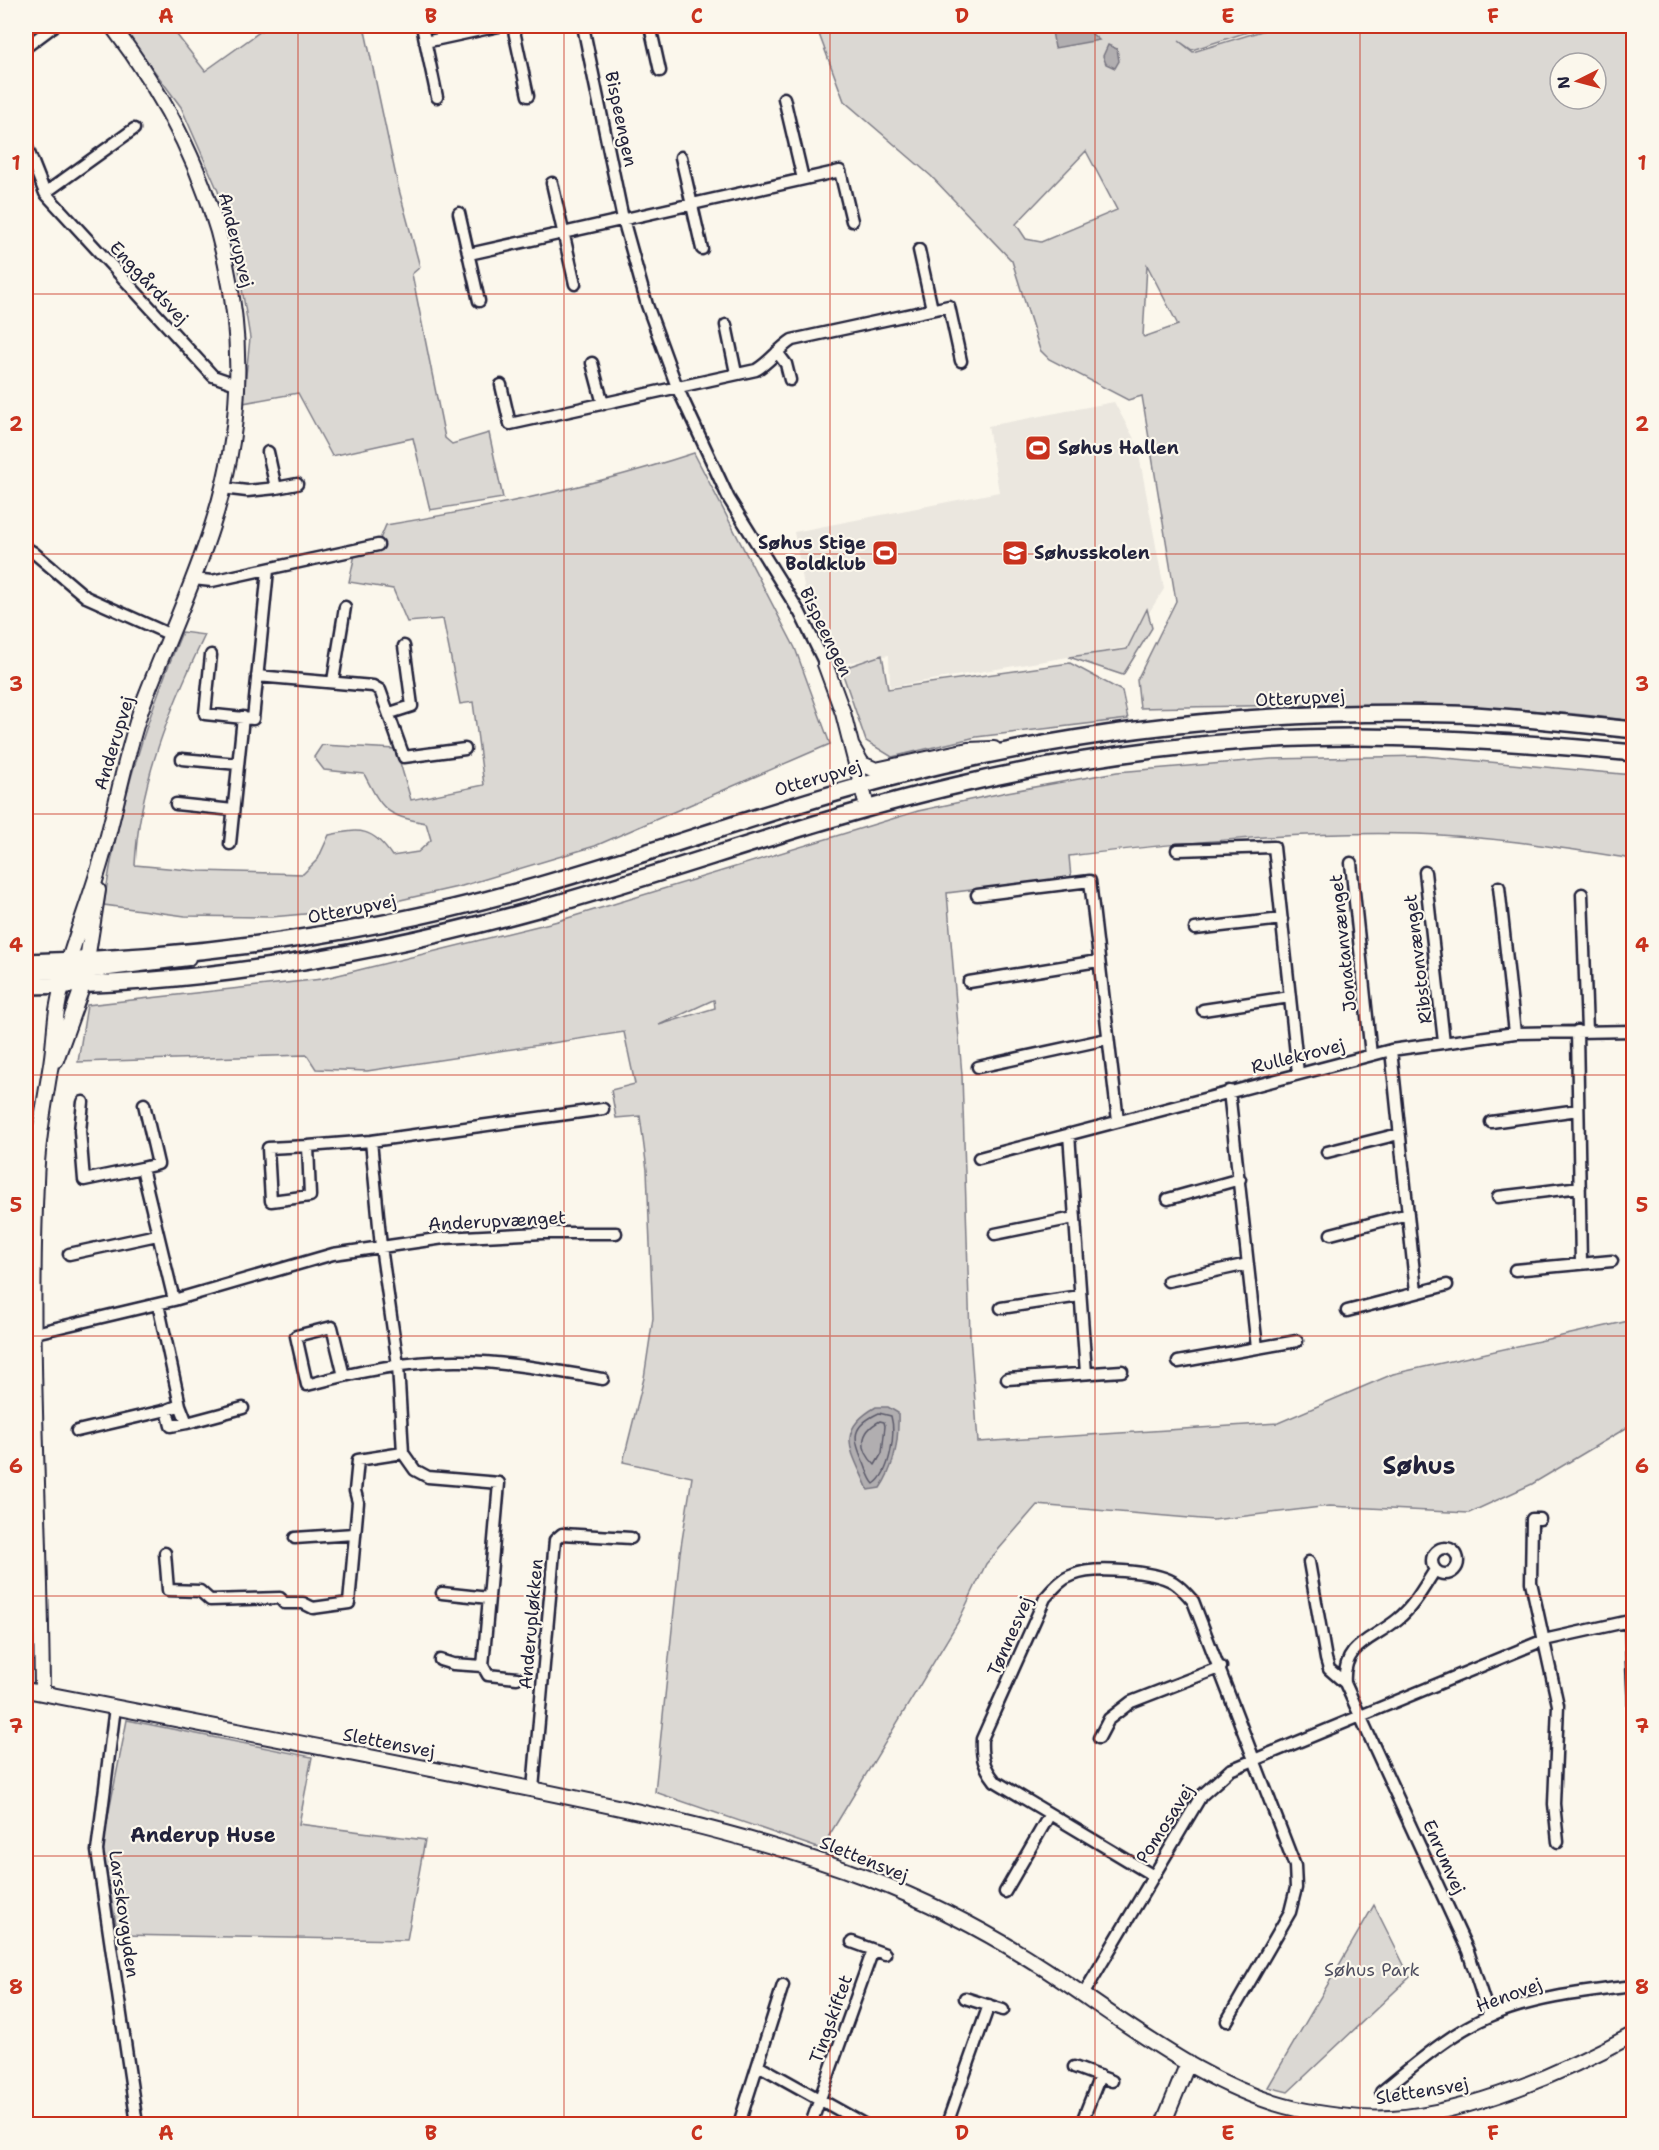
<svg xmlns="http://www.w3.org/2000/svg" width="1659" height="2150" viewBox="0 0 1659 2150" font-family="'Shantell Sans',sans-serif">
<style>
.built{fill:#ebe7df}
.green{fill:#dbd8d3;stroke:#7e7d87;stroke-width:1.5;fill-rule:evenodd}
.water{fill:#b1aeb0;stroke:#787681;stroke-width:1.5}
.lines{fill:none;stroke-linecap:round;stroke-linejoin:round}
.shore{stroke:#5b5a6a;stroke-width:1.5}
.minor-casing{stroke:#22223b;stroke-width:15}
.tertiary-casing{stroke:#22223b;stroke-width:18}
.secondary-casing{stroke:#22223b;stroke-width:20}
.minor{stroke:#fbf7ec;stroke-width:10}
.tertiary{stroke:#fbf7ec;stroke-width:14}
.secondary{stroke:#fbf7ec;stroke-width:15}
.grid{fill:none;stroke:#c8321e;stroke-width:1.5;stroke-opacity:0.55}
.labels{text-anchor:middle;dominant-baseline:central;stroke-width:4.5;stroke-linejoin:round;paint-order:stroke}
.street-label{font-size:18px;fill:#22223b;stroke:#fbf7ec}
.poi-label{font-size:18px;font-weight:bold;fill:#22223b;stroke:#fbf7ec;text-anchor:start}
.park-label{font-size:18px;fill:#505061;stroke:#fbf7ec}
.neighbourhood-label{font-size:20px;font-weight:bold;fill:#22223b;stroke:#fbf7ec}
.district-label{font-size:24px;font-weight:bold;fill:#22223b;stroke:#fbf7ec}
.neatline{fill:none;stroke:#c8321e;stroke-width:2}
.grid-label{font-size:20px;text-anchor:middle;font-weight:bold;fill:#c8321e}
</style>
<rect width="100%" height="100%" fill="#fbf7ec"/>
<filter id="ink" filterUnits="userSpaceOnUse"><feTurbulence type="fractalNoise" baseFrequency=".0167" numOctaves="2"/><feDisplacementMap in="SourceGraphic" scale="12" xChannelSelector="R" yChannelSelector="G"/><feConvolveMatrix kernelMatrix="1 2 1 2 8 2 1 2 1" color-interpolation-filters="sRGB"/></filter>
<g filter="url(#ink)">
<path class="built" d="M1114,402L1137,444L1164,589L1127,647L890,687L889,655L836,665L808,607L794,532L999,492L988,426Z"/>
<path class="green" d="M121,26H170L205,71L268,26H364L398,186L420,267L412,274L445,438L452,444L489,433L503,498L430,510L413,438L332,456L298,393L243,403L250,338L236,252L218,191L181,107Z
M816,26H1266L1192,50L1179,41L1193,52L1278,26H1633V721C1470,698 1304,705 1140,708L1137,680L1176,601L1142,396L1128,400L1049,359L1040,350L1012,261L931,176L844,101ZM1560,63H1596V99H1560ZM1086,151L1117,210L1041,242L1026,239L1016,224ZM1147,265L1178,325L1144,337L1143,336Z
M694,453L795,648L830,744L595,846L462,886L361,909L271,917L185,916L104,905C117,811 146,719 182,632L205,635C170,708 139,783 135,865L200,871L303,874L318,859L329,835C361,828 373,828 392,856L418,852L431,840L426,823C385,815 383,811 364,774L324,770L314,757L322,745L396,749L411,800L484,785L473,702L460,704L443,619L407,622L393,589L349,582L357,545L380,539L386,525C491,508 593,486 694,453Z
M1147,609L1152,628L1123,675L1069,657L1127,649Z
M882,655L888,689L1070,663L1122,691L1128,719L976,737L892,757L866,741L841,669Z
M1424,756L1633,775V859C1562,848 1490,836 1417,834C1301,831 1184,842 1069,856L1071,878L947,893L962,1075L970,1336L978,1442L1278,1423L1393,1374L1633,1320V1424L1532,1484L1469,1513L1329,1506L1213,1520L1037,1505L986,1564L958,1622L821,1849L655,1792L680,1553L692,1477L623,1462L644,1378L653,1318L647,1170L640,1116L616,1118L611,1090L635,1084L624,1032L367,1071L316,1069L307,1055L78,1062L87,1005L322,979L558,921L918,811L1007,792L1117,772L1271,759ZM714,1000L715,1008L659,1025L713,1000Z
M127,1720L312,1757L299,1824L425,1840L407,1940L118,1935L102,1847Z
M1374,1905L1410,1977L1288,2092L1268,2087Z"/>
<path class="water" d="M1051,26H1083L1099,40L1055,48Z
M1108,45L1117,49L1119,61L1115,68L1106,64L1103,56Z
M876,1407H888L898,1413C899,1440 895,1466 880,1488L868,1490C854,1454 832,1432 876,1407Z"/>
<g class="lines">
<path class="shore" d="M879,1413L891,1416C896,1434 890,1473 874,1484C869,1479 867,1470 864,1463C852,1438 851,1426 879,1413Z
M880,1421L884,1422L885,1426L882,1453L875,1465C859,1449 859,1432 880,1421Z"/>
<defs>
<path id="minor" d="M422,26L437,97
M513,26L528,96
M583,26L623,219L647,305L677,387L729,499L800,613L825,664
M650,26L660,71
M425,42L499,26
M26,47L54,26
M784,98L803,179
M26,145L45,193L213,376L236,384
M681,157L702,249
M552,183L575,284
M45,193L134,129
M459,213L479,301
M919,250L932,309
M469,254L840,171L852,221
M726,325L736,373
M777,352L786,364L790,380
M592,363L603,404
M501,385L510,424L756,370C770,362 778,349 792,340L949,306L961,361
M222,488L247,491L276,488L268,452
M276,488L297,484
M26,548L33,552L86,597L171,635
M193,579L212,581L378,545
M211,655L205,714L253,719L268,570
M257,676L373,686L380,690L404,757L465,749
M333,681L345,607
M390,713L412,706L404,646
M182,759L238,764
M176,804L233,810
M230,844L243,717
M1177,850L1274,847L1298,1073
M1351,863L1371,1055
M1425,872L1444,1042
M1499,887L1515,1033
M1582,894L1587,1031
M977,895L1090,881L1118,1121
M1195,929L1282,919
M969,982L1098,961
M1203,1010L1290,997
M1577,1031L1581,1264
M1391,1050L1416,1292
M978,1067L1107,1039
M1229,1091L1257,1348
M83,1102L80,1131L84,1180L142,1168
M144,1104L158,1164L142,1168L174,1300
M1491,1122L1578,1110
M1069,1134L1086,1373
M371,1141L381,1247L398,1365L403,1453
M308,1146L268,1148L271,1201L310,1196L308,1146L371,1141L603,1109
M1327,1152L1399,1134
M979,1158L1391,1050L1515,1033L1634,1031
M1498,1197L1580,1187
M1168,1199L1240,1179
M995,1234L1074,1218
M1331,1234L1408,1214
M69,1254L157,1235
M1515,1270L1612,1261
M1168,1281L1248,1264
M158,1304L180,1405L187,1423L171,1426L167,1410L180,1405
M1001,1308L1080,1296
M1347,1311L1447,1285
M35,1333L174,1300L333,1254L444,1238L543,1233H616
M1178,1362L1297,1341
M344,1376L332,1327L296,1336L307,1385C357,1372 409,1360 461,1361C509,1362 556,1371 603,1379
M1007,1379L1122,1371
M187,1423L243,1408
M77,1431L167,1410
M403,1453L415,1470L428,1477L499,1483L483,1666L453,1664L440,1660
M1540,1519H1532L1531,1582L1558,1705L1554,1804L1558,1842
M295,1538L354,1534
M1432 1561a13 13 0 1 1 26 0a13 13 0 1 1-26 0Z
M165,1553L168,1590L200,1591L210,1600L280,1598L284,1603H303L313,1608L349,1603L358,1502L355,1491L358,1460L403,1453
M1309,1562L1326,1659L1329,1669L1345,1683
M1435,1570C1424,1587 1414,1606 1398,1619C1373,1640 1342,1644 1345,1683L1468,1951L1489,2016
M442,1593L489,1598
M1630,1621L1634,1705
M483,1666L488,1675L517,1678
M115,1707L97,1851L137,2124
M1099,1738L1109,1719L1131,1702L1221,1667
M533,1789L555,1540L562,1534L631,1538
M1152,1875L995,1781C984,1767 981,1758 982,1739L1045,1598C1054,1588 1061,1579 1073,1575C1093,1566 1154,1571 1173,1582C1181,1587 1187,1594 1193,1601L1295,1866L1296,1888L1290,1912L1227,2021
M1005,1892L1050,1814
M852,1942L885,1954
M1083,1995L1201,1796L1230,1770L1544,1640L1634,1620
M965,1998L1003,2010
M758,2065L864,2124
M1074,2067L1112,2081
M1381,2092C1413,2066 1451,2032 1490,2016C1535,1997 1585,1992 1634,1986
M739,2124L783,1985
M811,2124L873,1950
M947,2124L989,2005
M1081,2124L1100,2076
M1504,2124H1507"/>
<path id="tertiary" d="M825,664L843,713L867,807
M851,745L862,764L876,770L968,750L994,749
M26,973L67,970L74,967
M77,977L93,970L188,958
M56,1060L83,985L98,890
M26,1690C166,1716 306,1745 446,1772C590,1801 733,1827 870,1879C930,1902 991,1934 1045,1969C1123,2020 1214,2095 1307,2111C1335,2116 1364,2120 1392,2118C1471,2113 1565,2072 1634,2034
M42,1693C41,1523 28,1352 36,1182C37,1144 44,1107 50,1070C54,1050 54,1030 57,1010C65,962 85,915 99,868C116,813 124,756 144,701C167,641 194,584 213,523C270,344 223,171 112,26
M1163,2124L1188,2063"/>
<path id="secondary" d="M26,962C199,958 370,934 537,886C677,846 812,794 955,762C1117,725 1287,710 1453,714C1513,716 1574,724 1634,730
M26,986C198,985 370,955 537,909C680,870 818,817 963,784C1087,755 1226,737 1354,737C1448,737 1541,744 1634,753"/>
</defs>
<use href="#minor" class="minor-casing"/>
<use href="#tertiary" class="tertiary-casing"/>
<use href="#secondary" class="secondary-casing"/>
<use href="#minor" class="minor"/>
<use href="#tertiary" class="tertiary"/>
<use href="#secondary" class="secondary"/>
</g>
</g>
<path class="grid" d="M298,26V2124M564,26V2124M830,26V2124M1095,26V2124M1360,26V2124M26,294H1634M26,554H1634M26,814H1634M26,1075H1634M26,1336H1634M26,1596H1634M26,1856H1634"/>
<defs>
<symbol id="stadium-square" viewBox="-11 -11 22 22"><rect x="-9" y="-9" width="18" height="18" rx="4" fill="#c8321e" stroke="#fbf7ec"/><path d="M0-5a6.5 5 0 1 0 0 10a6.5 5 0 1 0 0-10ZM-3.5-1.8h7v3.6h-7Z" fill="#fff"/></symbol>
<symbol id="school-square" viewBox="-11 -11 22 22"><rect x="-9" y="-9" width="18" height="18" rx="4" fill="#c8321e" stroke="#fbf7ec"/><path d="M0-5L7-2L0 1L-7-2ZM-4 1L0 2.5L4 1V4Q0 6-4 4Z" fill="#fff"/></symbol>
</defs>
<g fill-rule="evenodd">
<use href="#stadium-square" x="1023" y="433" width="30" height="30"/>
<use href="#stadium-square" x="870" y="538" width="30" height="30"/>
<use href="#school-square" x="1000" y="538" width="30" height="30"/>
</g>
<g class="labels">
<g class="street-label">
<text transform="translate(621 119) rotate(78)">Bispeengen</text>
<text transform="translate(236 240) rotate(76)">Anderupvej</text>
<text transform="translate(149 283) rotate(47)">Enggårdsvej</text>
<text transform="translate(826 632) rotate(64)">Bispeengen</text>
<text transform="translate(1300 698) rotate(-3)">Otterupvej</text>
<text transform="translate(114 743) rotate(-73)">Anderupvej</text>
<text transform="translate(818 778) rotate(-16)">Otterupvej</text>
<text transform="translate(352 909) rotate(-11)">Otterupvej</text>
<text transform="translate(1343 943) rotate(-96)">Jonatanvænget</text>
<text transform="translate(1418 959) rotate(-97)">Ribstonvænget</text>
<text transform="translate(1298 1056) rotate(-14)">Rullekrovej</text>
<text transform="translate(497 1221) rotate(-3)">Anderupvænget</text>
<text transform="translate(531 1624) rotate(-85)">Anderupløkken</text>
<text transform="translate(1010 1636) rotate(-66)">Tønnesvej</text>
<text transform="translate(389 1743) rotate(11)">Slettensvej</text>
<text transform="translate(1165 1824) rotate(-57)">Pomosavej</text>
<text transform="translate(1444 1857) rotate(66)">Enrumvej</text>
<text transform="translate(864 1859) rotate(22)">Slettensvej</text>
<text transform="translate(124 1914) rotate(82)">Larsskovgyden</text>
<text transform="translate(1509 1995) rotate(-20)">Henovej</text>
<text transform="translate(831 2019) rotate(-70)">Tingskiftet</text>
<text transform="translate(1422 2091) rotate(-9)">Slettensvej</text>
</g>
<g class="poi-label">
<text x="1058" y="448">Søhus Hallen</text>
<text x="866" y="543" text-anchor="end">Søhus Stige<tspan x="866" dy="21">Boldklub</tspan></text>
<text x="1034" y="553">Søhusskolen</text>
</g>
<g class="park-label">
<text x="1372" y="1970">Søhus Park</text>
</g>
<g class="neighbourhood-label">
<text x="203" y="1835">Anderup Huse</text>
</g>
<g class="district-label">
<text x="1419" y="1466">Søhus</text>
</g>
</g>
<rect width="1659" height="2150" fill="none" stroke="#fbf7ec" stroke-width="66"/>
<g transform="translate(1578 81) rotate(264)"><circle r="28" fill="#fbf7ec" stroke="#a4a2a5" stroke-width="1.5"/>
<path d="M0-4.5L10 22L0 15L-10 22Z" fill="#c8321e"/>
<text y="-9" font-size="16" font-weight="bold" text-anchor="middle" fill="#22223b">N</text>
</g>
<rect x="33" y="33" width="1593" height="2084" class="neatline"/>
<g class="grid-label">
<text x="166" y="23">A</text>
<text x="431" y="23">B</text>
<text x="697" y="23">C</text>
<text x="962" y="23">D</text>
<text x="1228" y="23">E</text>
<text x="1493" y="23">F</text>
<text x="16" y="170">1</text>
<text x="1642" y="170">1</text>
<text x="16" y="431">2</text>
<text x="1642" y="431">2</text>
<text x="16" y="691">3</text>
<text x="1642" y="691">3</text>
<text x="16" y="952">4</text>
<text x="1642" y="952">4</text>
<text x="16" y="1212">5</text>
<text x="1642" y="1212">5</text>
<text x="16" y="1473">6</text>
<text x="1642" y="1473">6</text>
<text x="16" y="1733">7</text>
<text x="1642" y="1733">7</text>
<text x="16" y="1994">8</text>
<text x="1642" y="1994">8</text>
<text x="166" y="2140">A</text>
<text x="431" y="2140">B</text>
<text x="697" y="2140">C</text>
<text x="962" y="2140">D</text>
<text x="1228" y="2140">E</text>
<text x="1493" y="2140">F</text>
</g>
</svg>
